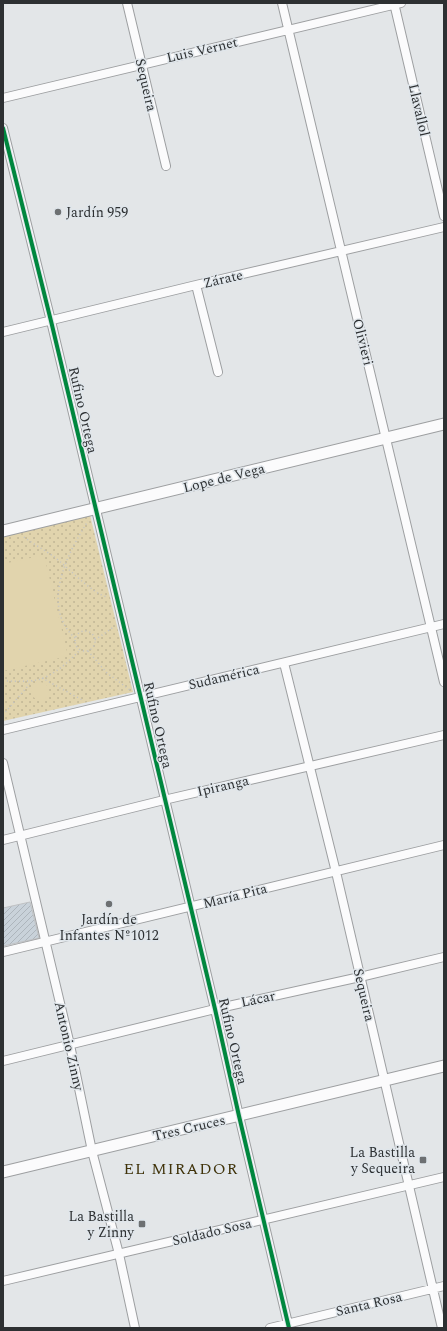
<svg xmlns="http://www.w3.org/2000/svg" width="447" height="1331" viewBox="0 0 447 1331" font-family="Spectral,serif">
<style>
.grass{fill:url(#grass-dots)}
.pitch{fill:#e1d4ad}
.building{fill:url(#building-hatch);stroke:#c0c2c4}
.lines{fill:none;stroke-linecap:round;stroke-linejoin:round}
.street-casing{stroke:#9d9fa1;stroke-width:10}
.secondary-casing{stroke:#9d9fa1;stroke-width:13}
.path{stroke:#c3c4c5;stroke-width:1.5;stroke-dasharray:1 3;stroke-linecap:butt}
.street{stroke:#fbfbfc;stroke-width:8}
.secondary{stroke:#fbfbfc;stroke-width:11}
.cycleway-casing{stroke:#e0e6eb;stroke-width:6}
.cycleway{stroke:#00873e;stroke-width:4}
.poi-dot{fill:#6d7072;stroke:#e0e6eb;stroke-width:1.5}
.labels{text-anchor:middle;dominant-baseline:central;stroke-width:3;stroke-linejoin:round;paint-order:stroke}
.street-label{font-size:14px;fill:#2d3032;stroke:#e0e6eb}
.poi-label{font-size:14px;fill:#2d3032;stroke:#e0e6eb;text-anchor:end}
.quarter-label{font-size:16px;letter-spacing:1px;fill:#413309;stroke:#e0e6eb}
</style>
<defs>
<pattern id="grass-dots" width="8" height="8" patternUnits="userSpaceOnUse"><rect width="8" height="8" fill="#e1d4ad"/><path d="M2 2h.1M6 6h.1" fill="none" stroke="#c1b695" stroke-width="1.8" stroke-linecap="round"/></pattern>
<pattern id="building-hatch" width="6" height="6" patternUnits="userSpaceOnUse"><rect width="6" height="6" fill="#c9d2da"/><path d="M-1 1l2-2M0 6l6-6M5 7l2-2" fill="none" stroke="#adb5bc"/></pattern>
</defs>
<rect width="100%" height="100%" fill="#e3e6e8"/>
<path class="grass" d="M90,515L133,692L3,721V537Z"/>
<path class="pitch" d="M44,555L68,656L3,671V564Z
M31 691a9 9 0 1 1 18 0a9 9 0 1 1-18 0Z"/>
<path class="building" d="M30,902L39,938L3,946V908Z"/>
<g class="lines">
<defs>
<path id="street" d="M127,3L166,166
M282,3L444,682
M394,3L444,216
M3,98L401,3
M3,128L51,321L215,1009L239,1116L289,1328
M196,285L218,372
M3,332L196,285L444,227
M284,663L336,872L442,1328
M3,730L444,624
M3,763L70,1045L92,1151L119,1254L135,1328
M3,840L164,800L444,735
M3,952L444,845
M3,1061L215,1009L360,977L444,957
M3,1281L444,1177
M270,1328L444,1286"/>
<path id="secondary" d="M3,531L444,424
M3,1172L444,1066"/>
</defs>
<use href="#street" class="street-casing"/>
<use href="#secondary" class="secondary-casing"/>
<path class="path" d="M24,537C33,544 43,549 53,556C67,566 93,595 108,597
M75 641a10 10 0 1 1 20 0a10 10 0 1 1-20 0Z
M75,638C40,606 67,554 88,521
M95,640L115,626
M88,651L107,673L130,690
M42,678L84,701
M3,681C14,681 27,682 37,680C54,676 68,662 80,650
M3,715L33,680"/>
<use href="#street" class="street"/>
<use href="#secondary" class="secondary"/>
<defs>
<path id="cycleway" d="M3,128L51,321L215,1009L239,1116L289,1328"/>
</defs>
<use href="#cycleway" class="cycleway-casing"/>
<use href="#cycleway" class="cycleway"/>
</g>
<g class="poi-dot">
<circle cx="58" cy="212" r="4"/>
<circle cx="109" cy="904" r="4"/>
<rect x="419" y="1156" width="8" height="8" rx="2"/>
<rect x="138" y="1220" width="8" height="8" rx="2"/>
</g>
<g class="labels">
<g class="street-label">
<text transform="translate(202 50) rotate(-13)">Luis Vernet</text>
<text transform="translate(146 85) rotate(77)">Sequeira</text>
<text transform="translate(419 110) rotate(77)">Llavallol</text>
<text transform="translate(223 279) rotate(-13)">Zárate</text>
<text transform="translate(363 342) rotate(76)">Olivieri</text>
<text transform="translate(83 410) rotate(77)">Rufino Ortega</text>
<text transform="translate(224 478) rotate(-14)">Lope de Vega</text>
<text transform="translate(224 677) rotate(-13)">Sudamérica</text>
<text transform="translate(158 725) rotate(77)">Rufino Ortega</text>
<text transform="translate(223 786) rotate(-13)">Ipiranga</text>
<text transform="translate(235 896) rotate(-14)">María Pita</text>
<text transform="translate(364 995) rotate(77)">Sequeira</text>
<text transform="translate(258 999) rotate(-12)">Lácar</text>
<text transform="translate(233 1041) rotate(77)">Rufino Ortega</text>
<text transform="translate(69 1046) rotate(77)">Antonio Zinny</text>
<text transform="translate(189 1128) rotate(-13)">Tres Cruces</text>
<text transform="translate(212 1232) rotate(-13)">Soldado Sosa</text>
<text transform="translate(369 1304) rotate(-13)">Santa Rosa</text>
</g>
<g class="poi-label">
<text x="66" y="212" text-anchor="start">Jardín 959</text>
<text x="109" y="919" text-anchor="middle">Jardín de<tspan x="109" dy="16">Infantes Nº1012</tspan></text>
<text x="415" y="1152">La Bastilla<tspan x="415" dy="16">y Sequeira</tspan></text>
<text x="134" y="1216">La Bastilla<tspan x="134" dy="16">y Zinny</tspan></text>
</g>
<g class="quarter-label">
<text x="181" y="1169">EL MIRADOR</text>
</g>
</g>
<rect width="447" height="1331" fill="none" stroke="#2d3032" stroke-width="8"/>
</svg>
